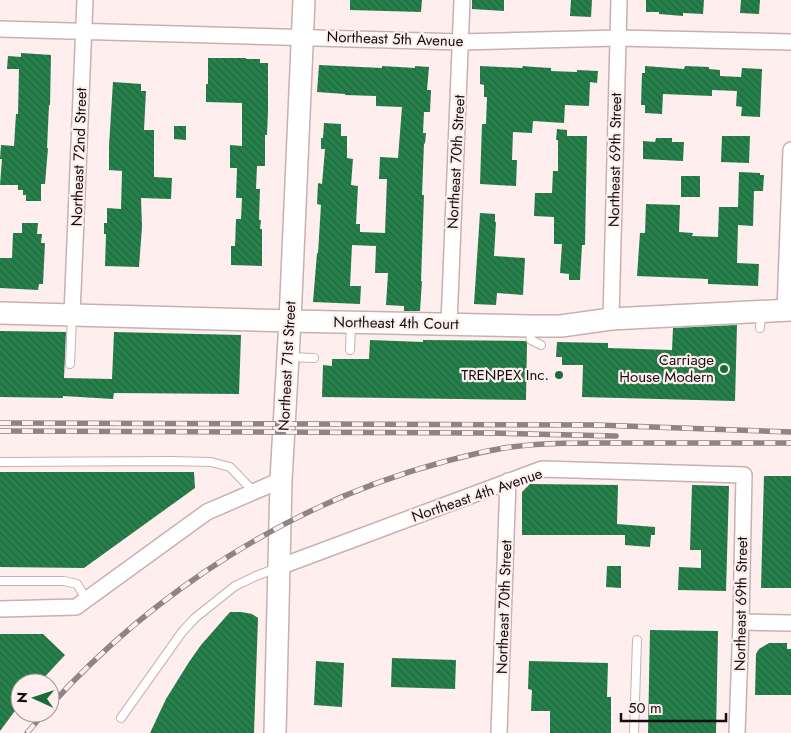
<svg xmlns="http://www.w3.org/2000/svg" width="791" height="733" viewBox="0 0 791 733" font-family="Jost,sans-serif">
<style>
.building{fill:url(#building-back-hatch)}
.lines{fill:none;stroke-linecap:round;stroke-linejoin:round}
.lane-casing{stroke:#c9b0b0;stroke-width:10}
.street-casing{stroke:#c9b0b0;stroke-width:18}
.secondary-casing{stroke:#c9b0b0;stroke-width:24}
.lane{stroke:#fff;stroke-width:8}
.street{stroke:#fff;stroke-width:15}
.secondary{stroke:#fff;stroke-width:21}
.rail-casing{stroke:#8f8383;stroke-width:5.5}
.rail{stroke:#feeeee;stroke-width:4;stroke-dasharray:11;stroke-linecap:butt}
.poi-dot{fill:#1a6c3d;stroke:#feeeee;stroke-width:2}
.labels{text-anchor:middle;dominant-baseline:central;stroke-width:4.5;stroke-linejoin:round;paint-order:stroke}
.street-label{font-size:15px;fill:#160e0e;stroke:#feeeee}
.poi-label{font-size:15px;fill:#160e0e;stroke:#feeeee;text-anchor:end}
</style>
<defs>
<pattern id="building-back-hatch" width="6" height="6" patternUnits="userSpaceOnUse" patternTransform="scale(1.25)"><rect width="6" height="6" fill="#26804b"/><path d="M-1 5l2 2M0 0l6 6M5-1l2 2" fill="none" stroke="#20673d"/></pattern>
</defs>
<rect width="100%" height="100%" fill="#feeeee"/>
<path class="building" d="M350,0H422L421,12L350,10Z
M472,0H504V11L472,9Z
M571,0H592L591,17L570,16Z
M646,0H704L703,14L683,13V16L659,14V12H646Z
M741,0H760L759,14L740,13Z
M21,53L51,55L50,105H49L47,148H48L45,184H41V201H26V195H23V190H18V185H0L2,159H0L1,145L14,146L16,114H18L19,69H7L8,56L21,57Z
M208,58H246V59H260V63H268V111L267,135H265V166H257L256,189H260L259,220H261L260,229H262V266L231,265V246H235L236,219H241L242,198H236L237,168H230V145L242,146V103L206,102V84H208Z
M319,65L382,68V66L415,68V66L429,67L427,90H431L430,112H424L423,133H426L425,144L424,143L422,195H424L421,281H422L420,311H404V306L386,305L388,273H375L376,246L352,245L350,286H361L360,304L313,302L317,253H318L321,205L317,204L318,183L322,184L325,149H321V138H323L324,123L341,124V136H347V158L353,159L351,185L358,186L356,224H360V232L385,233L387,179H379L380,157L398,158L402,107L376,106V96L345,95V94L317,92Z
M480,66L522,68L523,66L534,67L551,68V71L577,72V70L598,71L597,83L590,82L589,106L565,105L564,123L533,121L532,133L513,132L512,160H517L516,186L480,184L482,124H486L487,97H484V85L480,84Z
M645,66L684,69L685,66L709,67V69L720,70V76L741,77L742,68L762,69L760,117L741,116L742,107L736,106L737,91L712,90V96L663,94L662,114L645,113V105H641L642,73H645Z
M113,82L141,84V91H146L144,130H154V177L172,178L171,199L141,198L142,227L139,267L105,266L106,234H104V223H107V208L121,209L122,171L109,170V146Z
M174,126H186V140L174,139Z
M557,129L567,130V136H587L585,245H582L580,280H569V274L560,273L562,244H554V217L534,216L535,193H552L553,171H558V140H556Z
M722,136H750L749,163L721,162Z
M656,138H672V142H684L683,161L643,159V141L655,142Z
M739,172L760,173V175H764L763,191H754L753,226L738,225L737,263L759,264L758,286L708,284V279L637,276L640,233H645L646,204L680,205L679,232L693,233L692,236L718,237L719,207H738Z
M681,176H700V197H681Z
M480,213L495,214V222H496L494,256L525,258L523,295L497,293L496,305L474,304Z
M22,223H38L37,234H42L41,243H45L43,284H39L38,290L0,288V258H12L13,233H22Z
M737,325L735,401L582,397L583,365H562V357H556L557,342L608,343V348L672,350L673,328Z
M0,331L66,332L64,378L112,379L114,332L241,335L239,394L114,393L113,399L63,396V398L0,397Z
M370,340L423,342V340L526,341L527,343L526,400L322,397L323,365L332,366V359H369Z
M0,472H194L195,488L84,568L0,567Z
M764,476H791V588H761Z
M530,484L618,485L617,524L655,527V535H651L650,547L625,545V535H522V492Z
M692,485L729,486L726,591L678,590L679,567L701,568V550H690Z
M607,566H621V588L606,587Z
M230,612H241L252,614L258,618L254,733H150L166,699L189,662L201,645Z
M650,630L718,631L716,733H648Z
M0,634H43L65,655L39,683H20V704L0,731Z
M769,643H787V649H791V695H755L756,654L759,649Z
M392,658L456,660L455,689L391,687Z
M316,661L344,663L342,707L314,705Z
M529,661L608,663L607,697H611V733H550V711H531L532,690L528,689Z"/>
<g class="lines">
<defs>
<path id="lane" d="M529,328L531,340L541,345
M760,328L761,313
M350,350L351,324
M289,357L314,358
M70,364L72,317
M0,462L171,461L211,462L230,467L254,492
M0,581H64L77,584L86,599
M121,718L182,632L195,618L235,586L256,576L277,568
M634,733L637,640"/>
<path id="street" d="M0,29L461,42L618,38L791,42
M785,310L791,150
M72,315L85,0
M611,319L619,0
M449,324L462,0
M279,567L542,469L744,475L741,622L737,733
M0,609L76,607L207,512L281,480
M741,622L791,623
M499,733L508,481"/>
<path id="secondary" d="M0,313L290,321L528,326H561L611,319L791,310
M275,733L281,480L290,321L304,0"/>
</defs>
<use href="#lane" class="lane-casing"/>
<use href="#street" class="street-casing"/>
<use href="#secondary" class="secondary-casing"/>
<use href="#lane" class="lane"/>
<use href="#street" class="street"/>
<use href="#secondary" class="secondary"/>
<defs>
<path id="rail" d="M0,423L597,425L791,432
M0,431L491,433L616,436
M50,706C154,591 293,502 443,462C466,456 488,450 511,447C552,442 594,443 635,443C687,443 739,443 791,443
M27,733L44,713"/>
</defs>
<use href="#rail" class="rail-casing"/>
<use href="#rail" class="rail"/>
</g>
<g class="poi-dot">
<circle cx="724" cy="369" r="5"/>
<circle cx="559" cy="375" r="5"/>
</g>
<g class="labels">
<g class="street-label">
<text transform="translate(395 39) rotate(2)">Northeast 5th Avenue</text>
<text transform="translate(79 157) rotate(-88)">Northeast 72nd Street</text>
<text transform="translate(615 160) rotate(-89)">Northeast 69th Street</text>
<text transform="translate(456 162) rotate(-87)">Northeast 70th Street</text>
<text transform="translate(396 323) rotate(1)">Northeast 4th Court</text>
<text transform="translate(287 366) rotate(-87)">Northeast 71st Street</text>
<text transform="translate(477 495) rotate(-19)">Northeast 4th Avenue</text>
<text transform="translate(741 604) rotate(-89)">Northeast 69th Street</text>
<text transform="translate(504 607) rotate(-88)">Northeast 70th Street</text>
</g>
<g class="poi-label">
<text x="714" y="360">Carriage<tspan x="714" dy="17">House Modern</tspan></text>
<text x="549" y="375">TRENPEX Inc.</text>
</g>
</g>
<g transform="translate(35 698) rotate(273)"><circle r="24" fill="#feeeee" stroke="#a19494"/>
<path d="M0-4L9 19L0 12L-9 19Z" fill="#1a6c3d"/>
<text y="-8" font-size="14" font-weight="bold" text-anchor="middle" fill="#160e0e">N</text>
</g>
<path d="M621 713v8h105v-8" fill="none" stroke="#160e0e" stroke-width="2.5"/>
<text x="628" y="713" font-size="15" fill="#160e0e" stroke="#feeeee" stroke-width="4" paint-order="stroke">50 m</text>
</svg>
